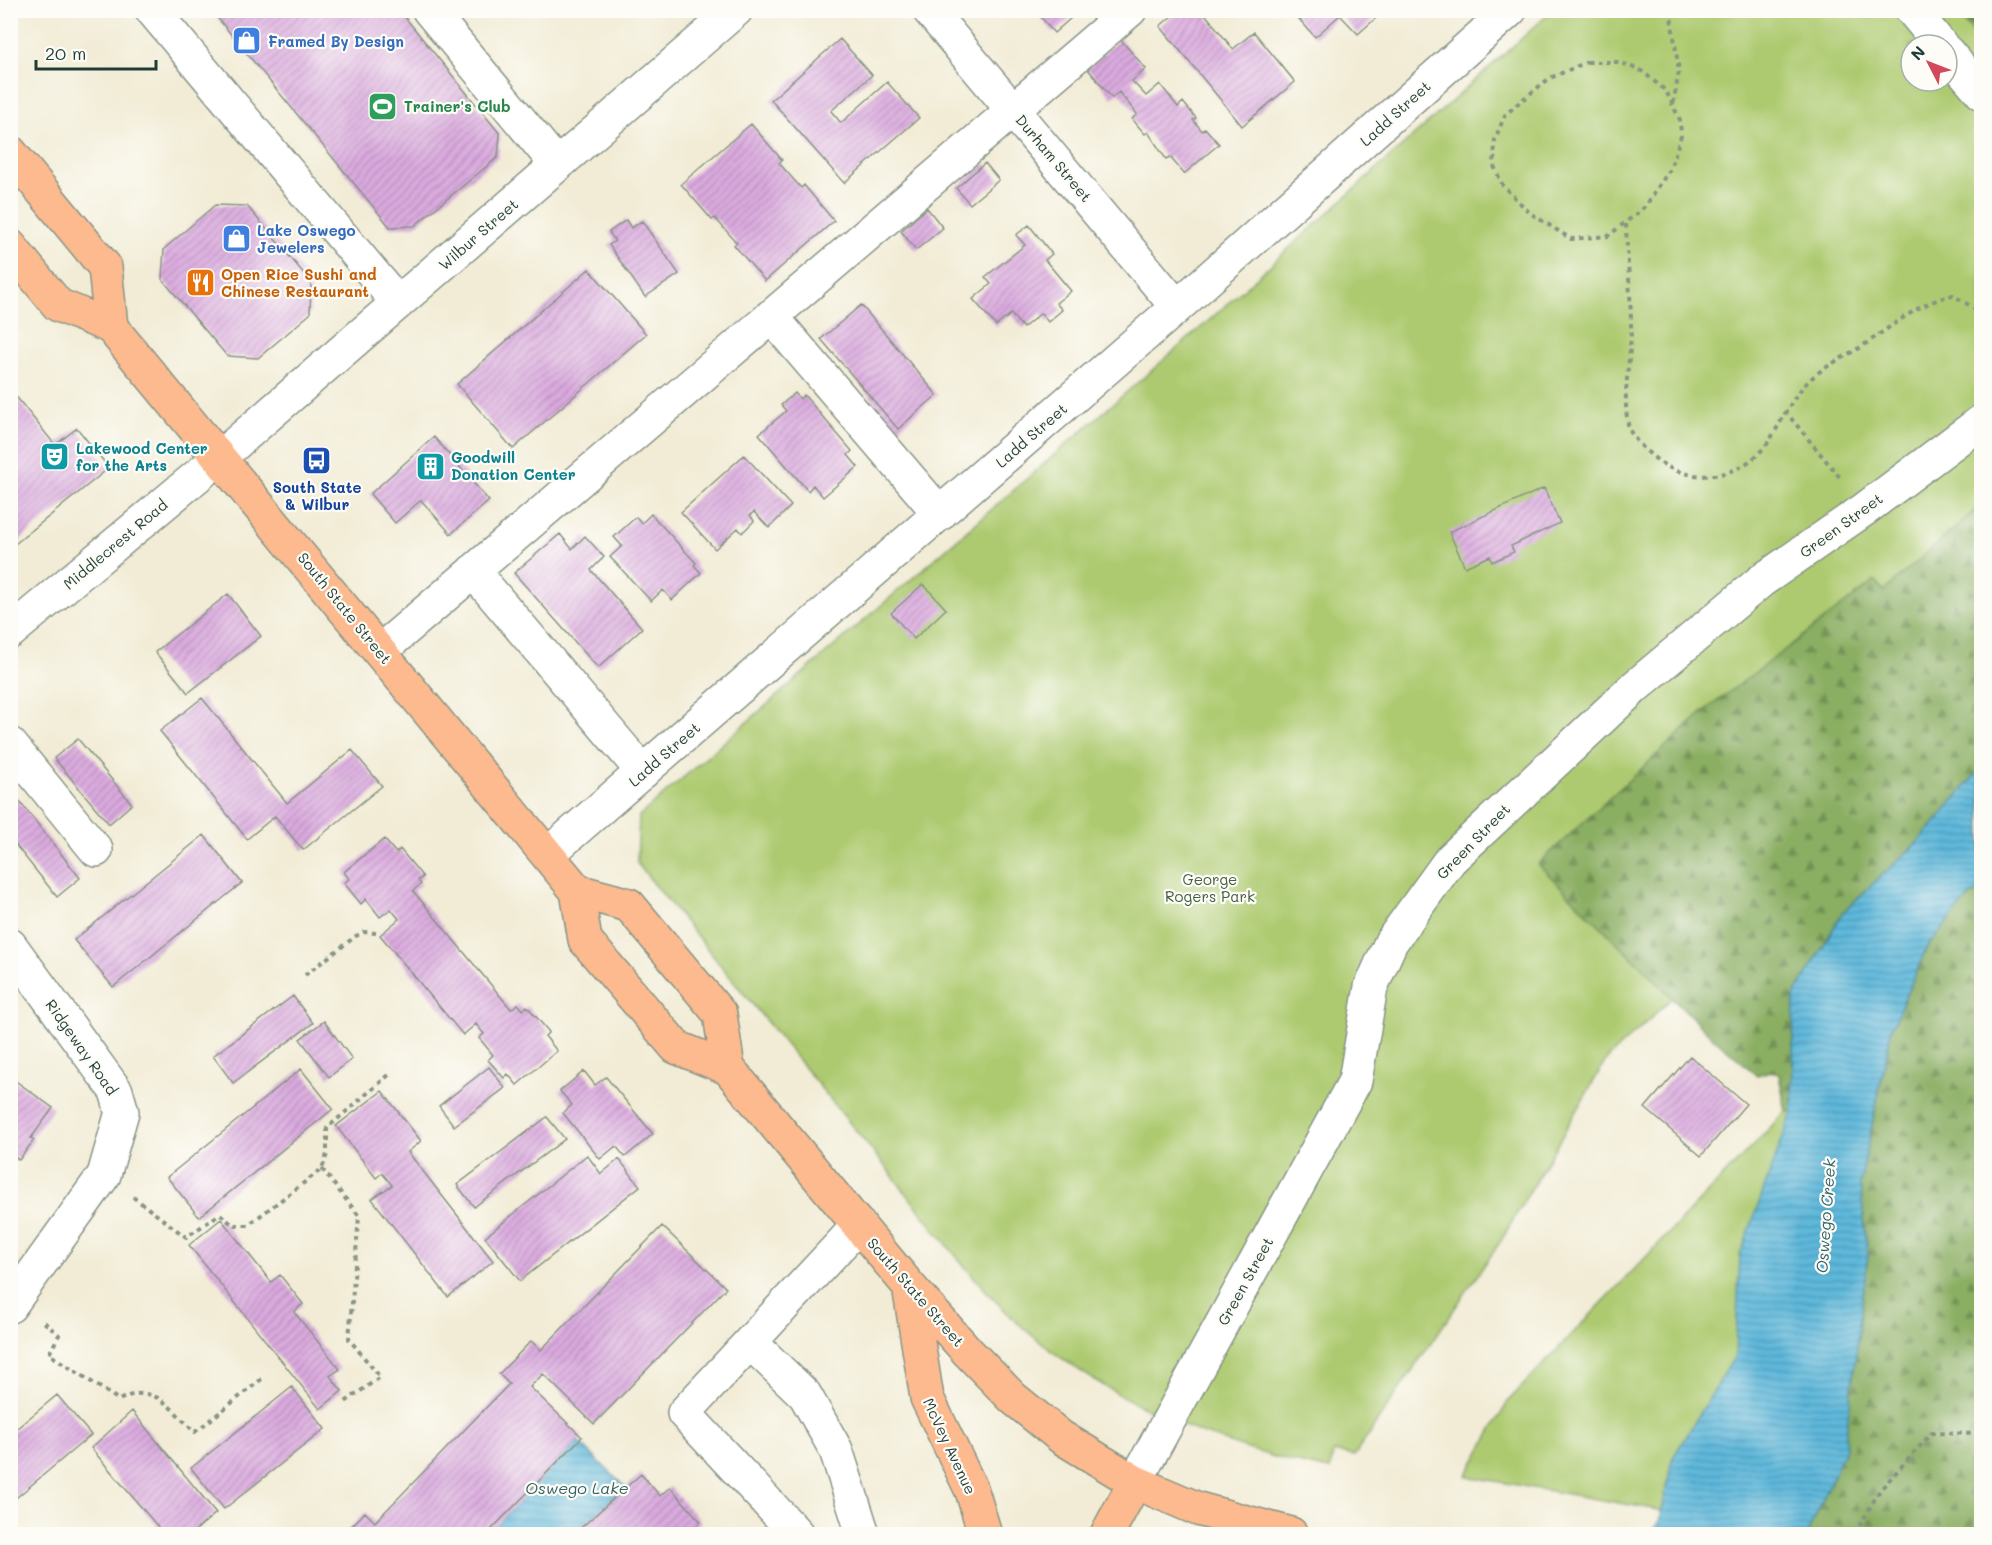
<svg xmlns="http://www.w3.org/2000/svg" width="1992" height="1545" viewBox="0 0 1992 1545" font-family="Mali,sans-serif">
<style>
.green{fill:#adca70;stroke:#668452;stroke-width:1.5;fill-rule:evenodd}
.forest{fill:url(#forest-firs);stroke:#54764b;stroke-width:1.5}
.water{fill:url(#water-rules);stroke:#3e7a88;stroke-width:1.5}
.building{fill:url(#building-hatch)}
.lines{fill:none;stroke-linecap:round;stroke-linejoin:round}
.minor-casing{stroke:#889485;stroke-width:36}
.major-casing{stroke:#889485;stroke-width:36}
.path{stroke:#889485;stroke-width:4;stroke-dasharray:4.5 4.5;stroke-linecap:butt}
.minor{stroke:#fff;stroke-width:33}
.major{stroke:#fcba8e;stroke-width:33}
.labels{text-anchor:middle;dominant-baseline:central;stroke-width:4.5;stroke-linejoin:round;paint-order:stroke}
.shop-label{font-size:15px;font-weight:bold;fill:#366cbe;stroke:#fdfcf7;text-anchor:start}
.leisure-label{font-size:15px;font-weight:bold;fill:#27864d;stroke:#fdfcf7;text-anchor:start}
.street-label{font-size:15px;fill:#1f3d34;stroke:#fdfcf7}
.food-label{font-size:15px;font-weight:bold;fill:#c56008;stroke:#fdfcf7;text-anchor:start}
.culture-label{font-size:15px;font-weight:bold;fill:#0d838f;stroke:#fdfcf7;text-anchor:start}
.transit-label{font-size:15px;font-weight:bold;fill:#164399;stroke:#fdfcf7}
.park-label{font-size:15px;fill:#426043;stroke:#fdfcf7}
.water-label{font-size:16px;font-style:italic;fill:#326266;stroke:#fdfcf7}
</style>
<defs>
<pattern id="forest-firs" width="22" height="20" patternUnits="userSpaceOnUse" patternTransform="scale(1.5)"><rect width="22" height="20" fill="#8aae62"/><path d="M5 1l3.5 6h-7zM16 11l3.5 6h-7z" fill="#708f52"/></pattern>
<pattern id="water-rules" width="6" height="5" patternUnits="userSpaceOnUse" patternTransform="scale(1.5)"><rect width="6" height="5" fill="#5eb8db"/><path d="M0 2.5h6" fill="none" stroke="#4d97b2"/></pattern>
<pattern id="building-hatch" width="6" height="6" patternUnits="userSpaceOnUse" patternTransform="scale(1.5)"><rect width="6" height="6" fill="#dbaadf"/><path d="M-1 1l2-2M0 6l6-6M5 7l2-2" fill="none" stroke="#b18cb6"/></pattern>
</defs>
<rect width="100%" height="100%" fill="#fdfcf7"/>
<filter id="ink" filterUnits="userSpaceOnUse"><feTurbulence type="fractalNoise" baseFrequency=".0167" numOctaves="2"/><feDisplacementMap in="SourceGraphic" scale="12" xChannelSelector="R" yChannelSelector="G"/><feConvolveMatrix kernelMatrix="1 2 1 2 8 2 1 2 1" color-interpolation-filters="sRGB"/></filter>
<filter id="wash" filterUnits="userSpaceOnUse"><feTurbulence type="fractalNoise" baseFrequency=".008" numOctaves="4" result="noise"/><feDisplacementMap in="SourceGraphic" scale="24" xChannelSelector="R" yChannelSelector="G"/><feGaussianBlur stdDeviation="1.35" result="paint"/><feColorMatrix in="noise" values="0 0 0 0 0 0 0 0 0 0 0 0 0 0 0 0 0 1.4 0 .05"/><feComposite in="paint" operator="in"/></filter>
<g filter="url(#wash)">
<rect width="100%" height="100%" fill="#f2ecd6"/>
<path class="green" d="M1552,11H1981V1534H1795L1466,1476L1509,1400L1786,1111L1779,1074L1770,1071L1757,1075L1672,998L1606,1060L1502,1239L1354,1456L1333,1452L1330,1470C1222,1448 1120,1407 1034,1337C980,1293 928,1220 884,1165C801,1065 719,964 637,863L639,816L1205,324ZM1911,45H1947V81H1911Z"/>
<path class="forest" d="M1954,11H1981V29L1977,36Z
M1981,505V768L1922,838L1843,912L1794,996L1792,1112L1786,1111L1779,1074L1770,1071L1757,1075L1709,1034L1538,864L1703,712L1875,581L1884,591Z
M1981,890V1534H1807L1844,1452L1868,1254L1860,1184L1892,1027L1928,945L1970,896Z"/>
<path class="water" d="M1981,768V890L1970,896L1928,945L1892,1027L1860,1184L1868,1254L1844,1452L1807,1534H1652L1661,1517L1672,1459L1735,1356L1740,1255L1792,1112L1794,997L1843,912L1922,838Z
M578,1441L625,1487L574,1534H487Z"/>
<g id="blocks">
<path class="building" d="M211,10H399L500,134L498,157L414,226L390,227Z
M1035,10H1080L1054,33Z
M1179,10H1202L1233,49L1254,32L1295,82L1242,126L1160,26Z
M1291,10H1385L1358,34L1340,15L1315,37Z
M840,39L872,75L831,111L841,123L887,82L919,118L844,183L771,100Z
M1120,39L1146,69L1132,81L1146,96L1160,84L1178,107L1183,102L1196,118L1193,120L1202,131L1205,128L1219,144L1184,174L1170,157L1166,159L1148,132L1145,134L1132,119L1137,114L1119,92L1112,98L1087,68Z
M751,124L782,160L779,163L801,188L804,185L834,221L765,281L734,245L737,243L715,218L712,220L681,184Z
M985,163L999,180L970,204L956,188Z
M215,205L247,206L311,282L310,314L258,358L227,356L162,279L164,249Z
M927,208L943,228L916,250L901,231Z
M626,220L631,228L642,221L679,274L645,297L609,245L615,241L609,232Z
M1029,225L1052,254L1045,260L1071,291L1056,303L1062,310L1048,322L1041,313L1023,328L1011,314L996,326L973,299L991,284L985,277L1025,245L1016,235Z
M589,269L646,334L513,449L457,384Z
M861,305L937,395L898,429L821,339Z
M10,389L55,445L77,428L109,468L10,548Z
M795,393L800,399L804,395L852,451L848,455L858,467L823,497L813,485L808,491L759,434L786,411L781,405Z
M434,437L489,501L451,534L421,500L395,523L370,494Z
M744,455L791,506L769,528L754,512L750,515L754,521L742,533L738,528L715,549L681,512Z
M1544,488L1560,523L1511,546L1514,552L1492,562L1490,556L1465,567L1449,532Z
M651,514L696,563L694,565L701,573L672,600L663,590L651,601L610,557L622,546L614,537L636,517L642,523Z
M560,534L572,549L585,536L604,557L591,570L642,628L598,668L514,573Z
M923,584L946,609L914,639L891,613Z
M228,594L261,636L188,693L155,652Z
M202,698L287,803L352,750L382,786L303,850L275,816L247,839L160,731Z
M78,739L132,804L109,824L54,758Z
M17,798L80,878L57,897L10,838V803Z
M204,835L242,883L113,987L74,940Z
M384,839L396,853L400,849L423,877L418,880L421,884L413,891L511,1009L518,1004L523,1010L527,1006L549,1032L545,1036L557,1051L517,1085L508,1074L504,1078L488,1060L493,1055L479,1038L484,1034L476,1024L463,1035L380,935L399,919L391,909L380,917L366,899L361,904L344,883L349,879L344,872Z
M293,996L313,1023L233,1083L213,1056Z
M324,1021L352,1059L329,1077L300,1039Z
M1690,1056L1746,1104L1701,1156L1645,1108Z
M489,1067L505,1088L454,1126L439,1106Z
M10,1069L16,1073L13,1079L53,1108L31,1138L34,1140L19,1160L10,1153Z
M301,1069L333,1109L199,1217L167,1177Z
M584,1071L595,1085L606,1077L653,1134L625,1157L616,1146L600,1159L563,1113L572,1105L560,1091Z
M382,1091L421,1141L408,1152L493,1261L448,1297L372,1199L392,1185L382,1173L376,1178L336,1126Z
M547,1117L565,1139L474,1207L457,1185Z
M587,1155L601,1174L619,1159L640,1186L520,1281L485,1237Z
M221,1219L271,1282L280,1275L303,1304L294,1312L340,1369L330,1376L342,1391L320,1409L189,1245Z
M662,1226L726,1288L594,1424L543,1374L530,1387L582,1437L487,1534H344L365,1512L375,1522L509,1384L499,1374L531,1341L541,1350Z
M292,1387L325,1429L224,1509L191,1468Z
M57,1395L91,1435L10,1503V1434Z
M132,1411L216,1513L191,1534H164L91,1448Z
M641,1474L660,1496L670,1487L701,1522L690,1531L693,1534H574Z"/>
</g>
</g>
<g filter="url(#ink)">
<use href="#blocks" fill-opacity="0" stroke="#889485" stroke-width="1.5"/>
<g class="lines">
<defs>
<path id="minor" d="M152,10L398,303
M429,10L557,165
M929,10L1177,307
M1912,10L1941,45
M1947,52L1982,93
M771,316L940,514
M473,571L643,772
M10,632L220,457L736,10
M380,651L1130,10
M10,744L96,850
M548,854L1177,307L1510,10
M10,945L116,1091L122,1112L104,1175L10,1306
M750,1342L805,1395L836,1450L863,1534
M1135,1482L1355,1081L1371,987L1391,942L1450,860L1636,686L1761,581L1865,509L1982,421
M797,1534L684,1413L859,1225"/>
<path id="major" d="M10,152L105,267L111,327
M10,246L58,305L111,327L577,891L585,940L676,1047L728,1068L909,1286L968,1352L1013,1398L1061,1437L1135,1482L1198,1509L1291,1534
M577,891L629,905L720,1014L728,1068
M909,1286L927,1398L972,1491L985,1534
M1107,1534L1135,1482"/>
</defs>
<use href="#minor" class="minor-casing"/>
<use href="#major" class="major-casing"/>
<path class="path" d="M1670,10L1679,71L1673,105
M1587,62H1619L1642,71L1666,91L1680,120L1681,136L1670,169L1645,207L1608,236L1571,239L1530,213L1503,186L1494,166L1495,139L1505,115L1522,100L1550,78Z
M1626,224C1627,259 1631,294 1631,328C1631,361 1621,396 1629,428C1632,440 1658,463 1670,468C1705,484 1743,475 1767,444C1783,421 1791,396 1813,377C1826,366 1844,357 1859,348C1889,329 1917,303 1953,295L1972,307L1982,317
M1785,411L1842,480
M305,975L356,936L364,932L376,933
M322,1169L359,1216L349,1339L380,1377L344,1403
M133,1197L186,1237L220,1214L233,1225H248L322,1169L327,1154V1128L390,1074
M44,1322L59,1335L49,1354L119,1400C156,1381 170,1409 195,1432L263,1378
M1855,1534L1880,1490L1932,1433L1982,1434"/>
<use href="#minor" class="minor"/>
<use href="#major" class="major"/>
</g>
</g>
<defs>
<symbol id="shop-square" viewBox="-11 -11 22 22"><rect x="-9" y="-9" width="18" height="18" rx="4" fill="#3f7fe0" stroke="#fdfcf7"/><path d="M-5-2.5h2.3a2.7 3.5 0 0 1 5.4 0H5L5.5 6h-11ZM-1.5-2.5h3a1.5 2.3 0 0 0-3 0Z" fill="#fff"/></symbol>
<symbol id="stadium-square" viewBox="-11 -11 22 22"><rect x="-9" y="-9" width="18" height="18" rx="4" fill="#2e9e5b" stroke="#fdfcf7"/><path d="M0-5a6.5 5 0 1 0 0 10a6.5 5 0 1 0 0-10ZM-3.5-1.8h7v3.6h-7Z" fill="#fff"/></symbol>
<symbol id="restaurant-square" viewBox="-11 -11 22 22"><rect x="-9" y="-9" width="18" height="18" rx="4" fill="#e8710a" stroke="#fdfcf7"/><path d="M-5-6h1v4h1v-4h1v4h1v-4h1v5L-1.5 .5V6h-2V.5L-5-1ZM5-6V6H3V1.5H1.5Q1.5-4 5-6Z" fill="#fff"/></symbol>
<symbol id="theatre-square" viewBox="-11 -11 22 22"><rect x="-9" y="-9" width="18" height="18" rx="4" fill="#0f9aa8" stroke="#fdfcf7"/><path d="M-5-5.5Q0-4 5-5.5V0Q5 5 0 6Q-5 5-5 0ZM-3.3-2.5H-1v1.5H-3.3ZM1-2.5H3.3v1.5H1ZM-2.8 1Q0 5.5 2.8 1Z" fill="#fff"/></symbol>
<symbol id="bus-square" viewBox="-11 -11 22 22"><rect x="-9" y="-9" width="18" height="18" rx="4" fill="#1a4fb4" stroke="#fdfcf7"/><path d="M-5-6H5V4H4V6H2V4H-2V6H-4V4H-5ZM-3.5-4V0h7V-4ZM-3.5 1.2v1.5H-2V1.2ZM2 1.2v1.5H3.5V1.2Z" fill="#fff"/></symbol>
<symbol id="building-square" viewBox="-11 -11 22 22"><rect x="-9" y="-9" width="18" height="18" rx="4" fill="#0f9aa8" stroke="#fdfcf7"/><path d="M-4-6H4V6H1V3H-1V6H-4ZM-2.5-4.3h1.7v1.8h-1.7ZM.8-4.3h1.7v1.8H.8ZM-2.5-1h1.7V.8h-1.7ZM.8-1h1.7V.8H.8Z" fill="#fff"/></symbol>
</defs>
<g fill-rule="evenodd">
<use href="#shop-square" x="230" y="24" width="33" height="33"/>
<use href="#stadium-square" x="366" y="90" width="33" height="33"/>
<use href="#shop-square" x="220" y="222" width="33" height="33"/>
<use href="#restaurant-square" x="184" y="266" width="33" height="33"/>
<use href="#theatre-square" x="38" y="440" width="33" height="33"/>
<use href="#bus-square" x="300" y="444" width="33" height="33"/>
<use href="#building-square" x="414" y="450" width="33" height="33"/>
</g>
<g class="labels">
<g class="shop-label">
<text x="268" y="41">Framed By Design</text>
<text x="257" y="230">Lake Oswego<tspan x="257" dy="17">Jewelers</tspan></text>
</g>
<g class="leisure-label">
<text x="404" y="106">Trainer's Club</text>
</g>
<g class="street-label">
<text transform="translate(1395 113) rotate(-42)">Ladd Street</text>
<text transform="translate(1054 158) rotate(50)">Durham Street</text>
<text transform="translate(478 234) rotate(-41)">Wilbur Street</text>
<text transform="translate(1031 435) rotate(-41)">Ladd Street</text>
<text transform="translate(1841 525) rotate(-36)">Green Street</text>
<text transform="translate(115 544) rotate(-40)">Middlecrest Road</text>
<text transform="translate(345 608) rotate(51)">South State Street</text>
<text transform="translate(664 754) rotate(-41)">Ladd Street</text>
<text transform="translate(1473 841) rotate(-46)">Green Street</text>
<text transform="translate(82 1047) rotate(55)">Ridgeway Road</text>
<text transform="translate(1245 1281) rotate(-61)">Green Street</text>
<text transform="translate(916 1292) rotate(49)">South State Street</text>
<text transform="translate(950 1446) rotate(65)">McVey Avenue</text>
</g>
<g class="food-label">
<text x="221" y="274">Open Rice Sushi and<tspan x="221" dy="17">Chinese Restaurant</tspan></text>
</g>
<g class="culture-label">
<text x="76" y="448">Lakewood Center<tspan x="76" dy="17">for the Arts</tspan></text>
<text x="451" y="457">Goodwill<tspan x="451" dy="17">Donation Center</tspan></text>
</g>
<g class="transit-label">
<text x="317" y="487">South State<tspan x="317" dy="17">&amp; Wilbur</tspan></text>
</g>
<g class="park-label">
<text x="1210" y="879">George<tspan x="1210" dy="17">Rogers Park</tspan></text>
</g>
<g class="water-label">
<text transform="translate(1825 1216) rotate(-86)">Oswego Creek</text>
<text x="577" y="1487">Oswego Lake</text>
</g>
</g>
<rect width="1992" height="1545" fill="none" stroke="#fdfcf7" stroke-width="36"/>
<g transform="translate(1929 63) rotate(312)"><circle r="28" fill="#fdfcf7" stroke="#a4b0a9" stroke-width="1.5"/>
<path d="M0-4.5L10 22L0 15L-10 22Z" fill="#d1495b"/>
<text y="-9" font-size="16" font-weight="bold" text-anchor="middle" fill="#1f3d34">N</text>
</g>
<path d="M36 60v9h120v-9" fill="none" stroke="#1f3d34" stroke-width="3"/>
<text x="45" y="60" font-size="18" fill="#1f3d34" stroke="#fdfcf7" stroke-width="4.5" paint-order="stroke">20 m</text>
</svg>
